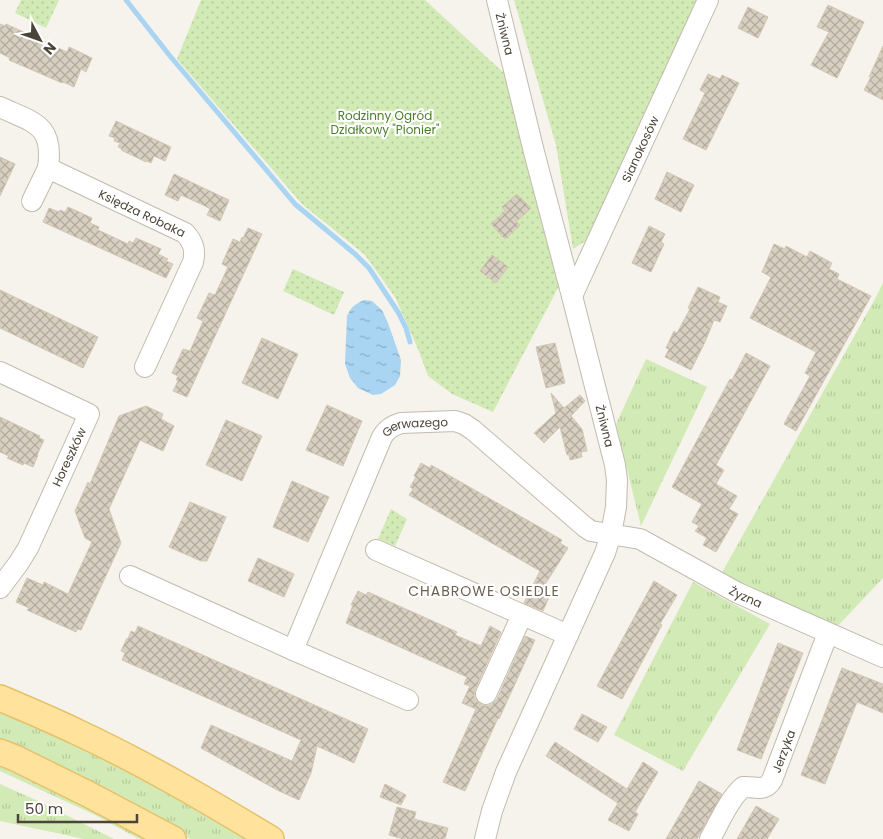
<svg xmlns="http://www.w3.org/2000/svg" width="883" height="839" viewBox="0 0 883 839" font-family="Poppins,sans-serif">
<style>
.grass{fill:url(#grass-tufts)}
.park{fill:url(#park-dots)}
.water{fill:url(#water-ripples)}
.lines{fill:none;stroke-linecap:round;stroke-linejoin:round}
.stream{stroke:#a9d4f2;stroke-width:5}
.building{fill:url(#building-cross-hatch);stroke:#d3c7b4}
.minor-casing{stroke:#c2bbae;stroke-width:22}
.major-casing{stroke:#e6c16a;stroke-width:28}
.minor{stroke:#fff;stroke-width:20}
.major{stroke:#ffe39c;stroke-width:25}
.labels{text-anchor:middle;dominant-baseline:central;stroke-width:4.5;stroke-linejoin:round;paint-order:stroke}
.street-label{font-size:12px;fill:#4b4439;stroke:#fff}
.park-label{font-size:12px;fill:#4a7f2a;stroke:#fff}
.neighbourhood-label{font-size:14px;letter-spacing:1px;fill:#6e6250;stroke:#fff}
</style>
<defs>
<pattern id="grass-tufts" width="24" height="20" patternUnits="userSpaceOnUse" patternTransform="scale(1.25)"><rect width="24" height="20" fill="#d2eab5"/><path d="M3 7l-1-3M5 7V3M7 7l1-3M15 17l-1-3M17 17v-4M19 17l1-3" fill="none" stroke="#b6ca9c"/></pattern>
<pattern id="park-dots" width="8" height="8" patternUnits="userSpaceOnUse" patternTransform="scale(1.25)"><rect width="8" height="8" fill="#d2eab5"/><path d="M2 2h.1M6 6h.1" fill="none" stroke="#b6ca9c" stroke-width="1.8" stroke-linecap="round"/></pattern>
<pattern id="water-ripples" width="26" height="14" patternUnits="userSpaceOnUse" patternTransform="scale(1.25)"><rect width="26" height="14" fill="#a9d4f2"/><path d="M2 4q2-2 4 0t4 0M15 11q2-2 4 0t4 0" fill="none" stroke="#8caec5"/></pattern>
<pattern id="building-cross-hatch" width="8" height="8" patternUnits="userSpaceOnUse" patternTransform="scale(1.25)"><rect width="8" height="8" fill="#d8cfc1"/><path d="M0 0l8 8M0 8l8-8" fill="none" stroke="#b1aa9e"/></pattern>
</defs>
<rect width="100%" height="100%" fill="#f6f3ec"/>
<path class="grass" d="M883,283V578L834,630L720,576L875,299Z
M646,359L707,387L641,526L616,424Z
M693,582L770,624L683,771L614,735Z
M0,709L50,729L255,839H190L147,815L0,742Z
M0,764L157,839H139L95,815L0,771Z
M0,784L38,801L114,839H84L0,821Z"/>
<path class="park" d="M21,0H59L46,28L15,13Z
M201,0H425L505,74L559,286L493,412L452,394L428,376L418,349L395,297L365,255L302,204L177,59Z
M514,0H701L592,237L573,249L556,145Z
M293,269L344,292L334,315L283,291Z
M391,509L407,519L395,546L378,539Z"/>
<path class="water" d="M364,300L372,301L382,310L388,323L401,360L400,376L395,385L381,394L373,395L358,388L350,378L345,364L347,316C351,307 355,304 364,300Z"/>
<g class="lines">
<path class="stream" d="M126,0L170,56L295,204L355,254L369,268L398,312L406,328L410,342"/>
</g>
<path class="building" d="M828,5L864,22L837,78L811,65L829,32L817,27Z
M748,7L768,17L758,38L738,28Z
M0,24L5,26L6,24L67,52L69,47L92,58L86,72L81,69L74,87L63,82L62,83L9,60L10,58L0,53Z
M883,46V100L864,90L871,77H869Z
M708,74L720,79L722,75L739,83L706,150L683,139L705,93L700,90Z
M116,121L171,147L165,161L154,156L151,163L147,161L146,162L121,150L122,149L118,147L120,143L114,141L115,138L109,136Z
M0,157L15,164L0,196Z
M667,172L694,185L681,212L655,199Z
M174,174L229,200L220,221L207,215L210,209L205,206L181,195L178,201L165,195Z
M517,194L531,208L516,222L520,225L505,239L491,224L505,211L502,207Z
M68,207L92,218L90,223L99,227L98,230L128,244L129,241L133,243L136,238L161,249L158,254L168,259L166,261L173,264L166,278L43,222L49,208L59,212L60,210L65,212Z
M649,226L665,234L661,242L664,244L651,272L632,263Z
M248,228L262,234L187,397L173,391L178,381L176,380L178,376L172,373L183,349L190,351L201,326L203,321L197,318L209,293L215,295L228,267L222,264L233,239L240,242L242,237L243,238Z
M774,244L785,249L786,246L807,257L810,251L832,263L829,269L839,274L837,279L871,296L796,431L784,424L810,376L805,373L816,352L750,318L771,277L762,272Z
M492,255L508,267L496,283L480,271Z
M698,287L720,297L718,302L727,306L720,322L714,320L705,342L691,370L665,357L669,349L666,348L674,331L677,333L690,309L688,308Z
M0,290L98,337L83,368L0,328Z
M262,338L298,354L278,399L242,383Z
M555,343L565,383L546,388L536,347Z
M746,353L770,366L716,465L724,470L716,484L737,496L729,509L738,514L716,552L703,545L707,538L695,531L699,526L692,522L702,504L672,487L730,379L732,380Z
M551,393L564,408L580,395L585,401L571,416L582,429L587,451L581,452L582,457L570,460L569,455H567L560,427L544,443L534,433L556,413Z
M327,405L362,421L343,466L306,450Z
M146,406L163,414L161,419L174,426L163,451L140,440L109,509L121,543L81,630L77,629L76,632L27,610L29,608L16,602L27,578L43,585L44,582L68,594L92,542L85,538L75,511L88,482L90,484L119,416Z
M0,417L40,436L39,438L44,440L37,455H38L33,467L24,463L23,465L7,458L9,456L0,452Z
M226,420L262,436L242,481L206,465Z
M421,463L430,468L431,465L562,540L560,543L568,548L541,591L550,595L543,611L524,603L540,571L409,495L413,489L410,487L416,477L414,476Z
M292,481L329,497L308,542L273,527Z
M190,502L226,517L207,561H201L169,547Z
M258,558L294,574L284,597L248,581Z
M654,581L677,595L660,624L662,625L622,699L597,686Z
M358,591L366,595L368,592L457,632L455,635L481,646L490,626L501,632L475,690L474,696L476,700L482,705L488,706L492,704L497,699L525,636L535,640L499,719L498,718L465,791L443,782L476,709L462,703L470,686L464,684L467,677L346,623L353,605H351Z
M138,626L368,729L354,763L317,746L311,773L299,800L277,790L201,748L211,725L292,761L301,740L122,660L125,653L121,651L127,638L128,639L131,631L135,633Z
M778,643L803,653L761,759L737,750Z
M842,668L883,684V713L857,702L825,784L801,775Z
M582,714L607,727L598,742L574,729Z
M555,742L627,789L643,762L658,772L635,812L638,814L629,831L608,820L618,803L546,756Z
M699,781L722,794L699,835L697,839H666Z
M385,784L406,795L401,805L380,797Z
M756,806L779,819L767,839H737Z
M397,807L416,812L414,819L448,828L445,839H403L389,835Z"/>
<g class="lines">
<defs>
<g id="minor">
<path id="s1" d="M0,107C34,123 54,124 48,168L185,233C193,242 196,250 193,262L145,367"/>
<path d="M32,201L48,168"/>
<path id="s2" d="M572,296L708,0"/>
<path d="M0,372L89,414L28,548L18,564L0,588"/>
<path d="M376,550L568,635"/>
<path d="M130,576L293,650L408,700"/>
<path id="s3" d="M293,650L382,437C387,429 392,426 401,423L455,421L464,424L473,430L585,527L591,531L640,539L738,593L883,657"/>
<path d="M486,694L522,615"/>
<path d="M485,839L492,811L506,772L605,553L611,534L616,507L617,480L615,465L572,296L534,152L497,0"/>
<path id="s4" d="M710,839C719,823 729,799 743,787C756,786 764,793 772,780L828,633"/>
</g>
<path id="major" d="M0,698C26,709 52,720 77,732C144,763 208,801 271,839
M0,752L15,758L88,794L173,839"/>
</defs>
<use href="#minor" class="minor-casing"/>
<use href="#major" class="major-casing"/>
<use href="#minor" class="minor"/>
<use href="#major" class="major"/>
</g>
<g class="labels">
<g class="street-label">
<text transform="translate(505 34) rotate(76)">Żniwna</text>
<text stroke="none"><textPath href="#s2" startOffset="162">Sianokosów</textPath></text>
<text stroke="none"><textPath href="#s1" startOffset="192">Księdza Robaka</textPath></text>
<text transform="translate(605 426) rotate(76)">Żniwna</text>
<text stroke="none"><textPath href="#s3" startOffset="268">Gerwazego</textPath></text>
<text transform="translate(69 457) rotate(-65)">Horeszków</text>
<text stroke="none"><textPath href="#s3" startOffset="655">Żyzna</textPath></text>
<text stroke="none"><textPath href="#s4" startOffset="125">Jerzyka</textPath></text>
</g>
<g class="park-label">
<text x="385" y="115">Rodzinny Ogród<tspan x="385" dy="14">Działkowy "Pionier"</tspan></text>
</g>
<g class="neighbourhood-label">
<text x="484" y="591">CHABROWE OSIEDLE</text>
</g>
</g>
<g transform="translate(40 40) rotate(131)" stroke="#ffffff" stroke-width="4" paint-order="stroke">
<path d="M0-4L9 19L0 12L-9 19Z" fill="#4b4439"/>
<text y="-8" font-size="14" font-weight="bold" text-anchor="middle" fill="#4b4439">N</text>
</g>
<path d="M18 814v8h119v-8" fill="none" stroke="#4b4439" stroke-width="2.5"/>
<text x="25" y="814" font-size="15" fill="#4b4439" stroke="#ffffff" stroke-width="4" paint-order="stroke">50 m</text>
</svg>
